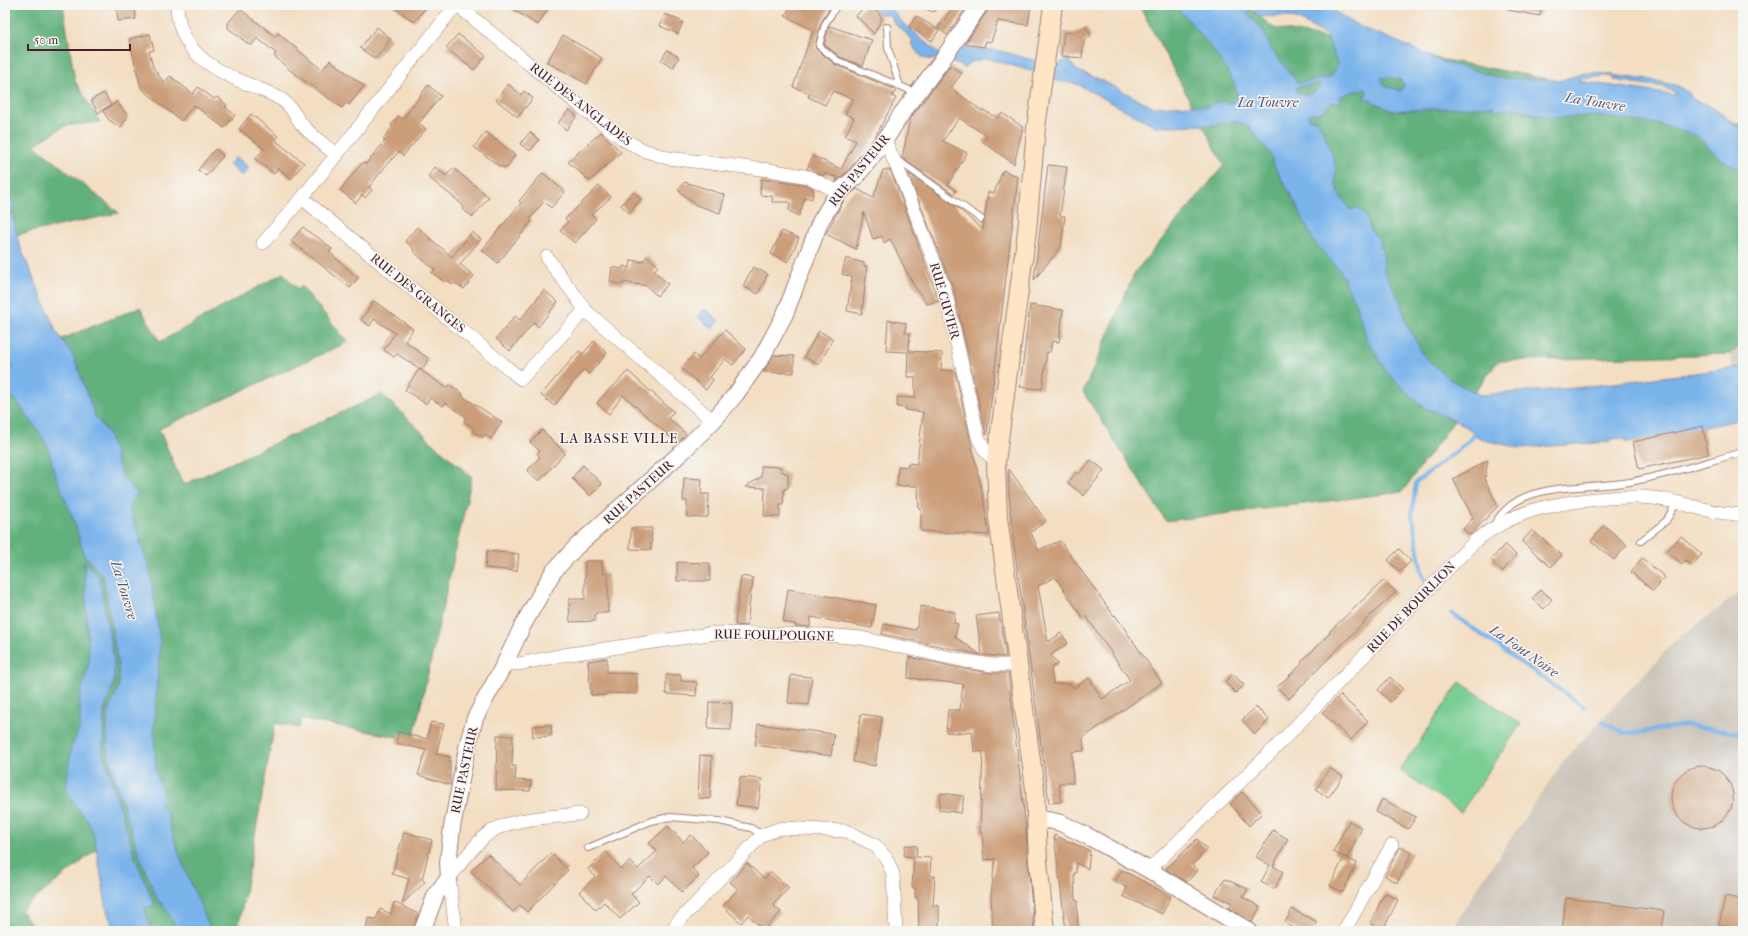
<svg xmlns="http://www.w3.org/2000/svg" width="1748" height="936" viewBox="0 0 1748 936" font-family="'IM FELL French Canon',serif">
<style>
.industrial{fill:#cbc3b8}
.green{fill:#78ce93;stroke:#61765f}
.forest{fill:#62b17d;stroke:#566854}
.water{fill:#7ab4eb;stroke:#626a8b;fill-rule:evenodd}
.lines{fill:none;stroke-linecap:round;stroke-linejoin:round}
.stream{stroke:#7ab4eb;stroke-width:4}
.building{fill:#cb9e79;fill-rule:evenodd}
.service-casing{stroke:#9e7e76;stroke-width:8}
.minor-casing{stroke:#9e7e76;stroke-width:14}
.tertiary-casing{stroke:#9e7e76;stroke-width:18}
.secondary-casing{stroke:#9e7e76;stroke-width:20}
.service{stroke:#fff;stroke-width:6}
.minor{stroke:#fff;stroke-width:13}
.tertiary{stroke:#fff;stroke-width:16}
.secondary{stroke:#fde5c5;stroke-width:18}
.labels{text-anchor:middle;dominant-baseline:central;stroke-width:3;stroke-linejoin:round;paint-order:stroke}
.street-label{font-size:13px;fill:#4a1f2b;stroke:#f6f6f2}
.water-label{font-size:14px;font-style:italic;fill:#5b536e;stroke:#f6f6f2}
.neighbourhood-label{font-size:14px;letter-spacing:1px;fill:#4a1f2b;stroke:#f6f6f2}
</style>
<rect width="100%" height="100%" fill="#f6f6f2"/>
<filter id="ink" filterUnits="userSpaceOnUse"><feTurbulence type="fractalNoise" baseFrequency=".025" numOctaves="2"/><feDisplacementMap in="SourceGraphic" scale="8" xChannelSelector="R" yChannelSelector="G"/><feConvolveMatrix kernelMatrix="1 2 1 2 8 2 1 2 1" color-interpolation-filters="sRGB"/></filter>
<filter id="wash" filterUnits="userSpaceOnUse"><feTurbulence type="fractalNoise" baseFrequency=".012" numOctaves="4" result="noise"/><feDisplacementMap in="SourceGraphic" scale="16" xChannelSelector="R" yChannelSelector="G"/><feGaussianBlur stdDeviation="0.9" result="paint"/><feColorMatrix in="noise" values="0 0 0 0 0 0 0 0 0 0 0 0 0 0 0 0 0 1.4 0 .05"/><feComposite in="paint" operator="in"/></filter>
<g filter="url(#wash)">
<rect width="100%" height="100%" fill="#f3dec2"/>
<path class="industrial" d="M1743,343V399L1729,354Z
M1743,590V931H1451L1479,885L1564,760L1675,641Z"/>
<path class="green" d="M1460,682L1521,724L1461,812L1400,770Z"/>
<path class="forest" d="M5,5H63L75,81L100,122L65,126L34,145L119,213L11,236L57,341L140,307L160,342L283,273L298,290L301,286L348,342L159,429L183,485L382,394L436,446L472,477L413,740L301,719L299,728L275,723L238,931H134L101,846L21,910L36,931H5Z
M1139,5H1245L1274,28L1671,102L1743,125V343L1729,354L1498,361L1402,492L1166,521L1083,392L1135,272L1224,165Z"/>
<path class="water" d="M872,5H888L902,22L940,54L960,47L1001,51L1040,62L1060,64L1068,58L1076,70L1101,80L1153,107L1193,105L1207,107C1214,102 1222,100 1231,104C1234,101 1237,98 1237,94C1235,72 1190,22 1175,5H1325L1353,23L1369,31L1384,36L1445,63L1474,70L1497,78L1562,80L1584,73H1596L1657,81L1678,86L1690,94L1692,99C1712,105 1727,117 1743,131V172L1721,159L1697,136L1663,125L1598,116L1549,118L1518,109L1495,110L1493,106L1392,111L1367,99L1365,97L1367,92L1366,89L1358,90L1341,96L1338,103L1332,102L1320,113H1311L1308,116L1309,119L1315,120L1320,124L1332,154L1336,170L1335,184L1341,197L1351,210L1357,207L1365,215L1371,231L1378,238L1384,258L1383,270L1400,301L1408,327L1424,356L1449,379L1480,395L1575,388L1743,367V419L1634,442H1625L1623,438L1611,439L1610,442L1520,448L1484,440L1475,435L1464,425L1424,407L1413,398L1387,373L1375,351L1365,338L1366,335L1355,303L1341,272L1314,242L1296,204L1273,164L1270,153L1249,127L1242,123L1234,121L1215,125L1155,126L1077,84L1058,81L1038,73L986,58L969,63L965,68C960,66 955,63 949,61C929,56 925,67 911,43L913,40L894,23L892,17L887,14H879ZM1254,6L1255,14C1264,19 1276,15 1286,16C1300,19 1313,28 1326,35L1338,65L1331,77L1298,83L1271,49L1263,30L1247,14ZM1608,76L1614,77V80L1663,87L1676,93L1675,95L1578,81L1579,79ZM1381,78C1389,77 1401,77 1404,85L1401,91L1385,86ZM1319,83L1320,86C1317,94 1302,97 1296,91L1298,87Z
M236,157L249,168L242,176L229,165Z
M5,179L7,187V198L14,205L12,213L19,244L56,331L74,357L95,416L108,433L122,476L137,494L132,499L129,507L150,571L160,642L154,727L156,771L164,798L159,803L162,807H164L180,857L211,931H177L169,914L161,902L159,903L141,860L114,777L107,749V719L110,708L119,684L118,665L103,576L84,555L74,521L54,471L48,447L38,431L15,399L5,393V364L9,370L13,367L5,356Z
M705,309L719,321L712,329L698,317Z
M84,562L99,577L114,660V683L104,711L103,752L136,860L155,905L145,908L151,931H114L107,910L94,835L87,819L73,803L66,788L71,748L80,727V696L89,663Z"/>
<g class="lines">
<path class="stream" d="M1425,580L1422,575L1412,513L1416,482L1457,451L1475,435
M1451,613L1584,707
M1603,722L1624,733L1642,732L1687,725L1743,734"/>
</g>
<g id="blocks">
<path class="building" d="M116,5H135L136,19L118,21Z
M392,5H428L414,22Z
M506,5H550L538,25Z
M791,5H831L821,23L815,45L816,49L836,65L896,90L892,96L896,98L875,137L848,171L836,182L837,177L824,173V176L807,169L813,156L841,169L856,141L845,136L854,118L845,114L853,99L833,91L825,105L808,97L810,93L793,87L813,30L785,16Z
M866,5H872L882,18L874,34L856,16Z
M955,5H968L947,35L938,28Z
M989,5H1031L1028,25L998,21L991,42L986,41L984,47L965,44L988,10Z
M1509,5H1542L1540,16L1508,10Z
M240,9L276,37L278,33L322,70L330,60L364,86L349,105L346,103L342,108L291,71L274,56L276,53L257,38L251,46L228,28V23Z
M665,14L683,22L678,34L660,26Z
M916,16L939,30L932,41L909,27Z
M829,26L872,40L863,66L840,57L824,44Z
M377,27L391,39L375,59L360,48Z
M1086,27L1091,36L1084,41L1082,58L1061,56L1064,32L1074,33Z
M150,34L154,50L149,51L153,67L164,83L170,76L193,94L198,87L214,99L217,97L227,105L225,107L235,115L224,128L194,105L181,121L141,88L129,39Z
M458,34L486,56L474,70L446,48Z
M563,35L602,58L587,84L547,62Z
M667,50L679,57L673,68L661,61Z
M950,66L962,73L951,88L982,111L983,110L998,118L1002,113L1023,127L1014,164L983,142L987,136L959,118L943,141L967,153L948,185L956,191L954,194L902,158L910,119Z
M508,84L521,95L524,91L533,98L518,117L496,100Z
M428,85L441,96L419,123L426,129L403,156L399,152L388,163L369,187L372,190L365,198L362,195L356,203L340,190L363,162L366,164L385,141L383,139L393,126L391,125L399,116L403,119Z
M104,93L111,105L98,113L91,100Z
M117,102L128,116L121,128L109,120L103,111Z
M569,110L577,116L566,130L558,123Z
M251,114L278,136L275,140L304,163L291,179L278,168L274,174L255,159L264,149L239,129Z
M486,132L515,155L507,168L499,166L474,147Z
M530,132L539,140L530,151L520,144Z
M601,132L621,152L590,181L568,162Z
M215,149L223,156L206,176L198,170Z
M1048,165L1067,167L1060,216H1065L1061,247L1034,280Z
M435,167L446,176L453,168L489,197L473,217L462,209L464,207L457,200L428,177Z
M883,170H890L896,184L939,301L927,304L913,284L890,239L884,243L882,236L873,239L864,212L856,249L826,234L845,198L857,189L873,198Z
M1003,170L1018,177L987,435L986,434L953,288L908,173L958,208L983,230L988,192L994,193Z
M543,173L565,192L551,208L544,201L530,219L532,221L498,263L482,250L521,203L519,201Z
M761,179L793,184V183L806,185L814,189L812,199L805,197L799,216L789,211L790,202H772V196L760,195Z
M685,182L725,195L720,213L696,205L678,190Z
M599,186L611,197L591,215L596,219L575,243L560,231L568,222L565,219Z
M633,192L641,199L629,213L621,205Z
M303,227L314,236L315,235L332,249L329,252L358,278L350,288L291,241Z
M417,227L452,257L472,232L481,239L460,264L474,276L464,289L455,283L453,285L447,280L445,282L432,273L435,270L423,260L413,251L414,249L405,241Z
M782,231L799,238L788,262L771,254Z
M647,256L658,266L654,271L668,284L657,296L647,286L623,282V285L610,282L612,267L623,269V266L630,268L631,260L642,262Z
M846,258L864,263V266H867L862,314L847,311L852,277L842,274Z
M753,267L768,274L758,294L743,286Z
M544,290L558,302L538,327L534,322L510,351L496,339L515,316L520,320Z
M374,301L413,329L405,341L429,359L422,370L397,354L394,357L384,350L395,333L374,319L370,326L361,320Z
M1030,305L1063,310L1059,342L1052,341L1050,352H1047L1042,389L1020,387Z
M888,320L906,323L905,333H910L909,351L942,353L941,370L955,371L983,496L989,535L921,531V509H919L918,486H897L898,466L908,467V463L917,464L923,412L906,410V408L897,407V397L915,398V377H907L908,352L886,351Z
M725,330L746,349L733,365L725,359L710,377L713,380L706,390L681,368L694,354L699,359Z
M819,331L833,339L819,365L804,357Z
M594,341L607,353L589,374L584,369L554,406L541,395L579,351L583,354Z
M774,355L794,356V373L763,372Z
M419,369L447,388L449,385L463,394L462,396L502,422L491,439L485,434L483,437L472,431L474,428L464,421L466,417L446,403L443,406L430,398L426,404L405,390Z
M628,371L674,412L668,418L686,434L677,443L623,395L609,414L597,403L612,386L613,387Z
M1703,426L1708,454L1639,469L1633,442Z
M542,430L565,453L539,481L527,471L540,457L537,454L540,451L530,442Z
M1091,460L1104,470L1084,496L1068,483L1076,472L1079,474Z
M1488,460L1485,478H1484L1498,506L1470,535L1463,529L1473,518L1453,479Z
M583,465L602,484L590,496L572,478Z
M761,466L781,467V471L788,474V488L784,489L783,505H780V517L764,516L765,488L745,487L761,477Z
M1009,469L1046,521L1031,532L1038,550L1060,541L1114,616L1115,615L1162,683L1083,738L1084,751L1072,752L1073,783H1059L1061,802L1049,803L1013,539L1009,495ZM1055,577L1083,618L1086,616L1130,680L1102,699L1089,678L1074,688L1070,684H1053L1051,668L1058,664L1051,655L1068,643L1061,633L1048,642L1038,586Z
M684,478L702,479L701,494H709L708,517H687V501H683Z
M1604,525L1627,545L1614,560L1591,541Z
M631,528H652L651,550L630,549Z
M1532,530L1562,555L1551,567L1522,542Z
M1681,536L1702,554L1692,566L1685,560L1682,564L1667,551Z
M1505,544L1516,555L1502,572L1491,560Z
M1399,549L1411,561L1400,572L1388,560Z
M487,551L519,554L517,571L485,568Z
M1642,558L1665,577L1653,591L1631,572Z
M585,561H602L603,573L608,574V613H595V621L570,622L569,599H585Z
M677,562L710,563V581H677Z
M741,576L753,578L752,590H751L747,626L735,625Z
M1384,580L1396,592L1369,617L1289,699L1277,687L1302,664L1301,662L1330,633L1329,632Z
M788,589L876,605L872,628L811,617L810,627L795,626V624L783,622Z
M1540,590L1552,599L1544,609L1532,599Z
M921,606L955,612L954,623L958,624L955,637L981,655L882,634L884,624L916,630Z
M999,613L1006,657L982,655L976,616Z
M909,657L964,669L991,673H1008L1026,829L1028,862L1034,931H993L991,896L995,859L984,860L982,833H980L983,752L974,751L972,731L957,733L946,732L948,710H960L963,684L908,678Z
M607,658V672L637,674V694L606,693V695H591L588,661Z
M1233,674L1244,685L1236,693L1225,682Z
M666,675H681V681L697,682L696,696L666,694Z
M791,675L812,677L808,705L788,703Z
M1390,677L1403,689L1390,702L1378,690Z
M1340,695L1368,721L1351,740L1322,713Z
M709,702L732,703L731,730L708,729Z
M1256,707L1269,720L1255,734L1242,720Z
M861,714L882,717L875,766L853,762Z
M431,722L444,724L436,754L450,757V785L418,775L426,750L396,743L398,732L427,739Z
M758,724L834,734L831,756L755,745Z
M551,725V736L533,737L532,726Z
M497,735L513,736L512,766H516L515,780L531,781L530,791L496,790Z
M700,755L712,756L710,799L698,798Z
M1671 797a31 31 0 1 1 62 0a31 31 0 1 1-62 0Z
M1330,768L1343,777L1328,798L1316,789Z
M740,777L762,779L758,808L736,805Z
M1242,792L1262,813L1249,826L1230,804Z
M941,793L964,796L961,813L939,810Z
M1382,799L1416,817L1408,829L1376,812Z
M1349,821L1362,828L1347,858L1333,852Z
M668,826L683,842L691,835L708,852L692,868L699,876L682,892L666,876L658,884L650,876L631,894L639,902L620,919L604,902L596,910L579,892L595,877L588,869L606,852L621,869L630,861L638,869L657,851L649,843Z
M1273,830L1288,839L1273,866L1283,872L1275,889L1261,882L1270,865L1256,857Z
M404,832L432,840L422,879L425,882L402,904L409,879L392,874Z
M1054,835L1090,851L1088,869L1076,863V873H1074L1075,900H1077L1078,931H1066Z
M1197,839L1207,849L1192,865L1198,870L1187,882L1166,869Z
M905,845L917,846L916,857L931,858L930,876H935L933,905L939,906V931H919L918,898L915,897V888L912,887L914,857L904,856Z
M1400,847L1412,853L1397,883L1385,876Z
M551,853L568,870L527,912L520,905L513,912L471,871L488,854L520,885Z
M1344,857L1357,863L1343,892L1330,886Z
M747,863L764,879L771,872L789,888L773,905L781,912L764,930L748,915L741,923L723,906L738,889L730,882Z
M1122,870L1171,896L1162,914L1123,896L1127,888L1115,881Z
M1225,879L1248,889L1243,897L1260,907L1252,922L1229,908L1232,903L1214,895Z
M1385,893L1398,900L1383,930L1370,923Z
M1725,896L1743,900V929L1719,925Z
M1566,898L1664,911L1661,931H1562Z
M394,902L418,914L413,931H381L366,929L368,918L376,919L380,909L391,914Z
M1292,909L1317,922L1312,931H1299L1285,923Z"/>
</g>
</g>
<g filter="url(#ink)">
<use href="#blocks" fill-opacity="0" stroke="#9e7e76" stroke-width="1"/>
<g class="lines">
<defs>
<path id="service" d="M837,5L825,24L819,46L838,61L900,86
M926,5L933,8L935,5
M887,27L888,48L900,86L917,93
M896,159L981,219
M1494,525C1501,512 1511,503 1525,497C1556,484 1597,488 1630,482C1668,475 1706,462 1743,452
M1641,541L1666,521L1677,502
M588,848L651,821L670,817L719,821L751,828L762,835"/>
<path id="minor" d="M177,5C178,52 213,70 252,86C263,91 278,95 287,104C294,111 298,121 305,128C315,138 327,147 337,156
M456,5L302,198L521,379L585,310
M457,5L584,109L623,139L643,150L668,158L769,170L809,177L838,192
M885,140L903,181L945,290L978,437L985,451L996,462
M263,243L302,198
M547,257C559,276 573,291 585,310L713,421
M505,663L519,664L563,655L716,633L825,635L861,638L965,661L992,665H1019
M1149,870L1274,749L1476,540C1517,510 1548,504 1598,499C1617,497 1635,496 1653,498C1672,500 1689,506 1707,510C1719,513 1731,514 1743,515
M456,931L449,878C460,864 472,848 485,836C507,817 552,817 580,814
M673,931L676,924L762,835L781,828L846,831L875,845L886,858L893,874L896,931
M1344,931L1392,845"/>
<path id="tertiary" d="M1037,821L1048,820L1061,823L1091,838L1149,870L1249,931
M422,931L436,894L449,878L448,863L452,827L468,743L475,718L505,663L523,625L553,572L576,547L682,452L713,421L736,394L762,357L785,314L820,222L838,192L855,178L885,140L902,113L940,63L980,5"/>
<path id="secondary" d="M1045,931L1038,861L1035,789L998,518L996,462L1027,231L1036,128L1053,5"/>
</defs>
<use href="#service" class="service-casing"/>
<use href="#minor" class="minor-casing"/>
<use href="#tertiary" class="tertiary-casing"/>
<use href="#secondary" class="secondary-casing"/>
<use href="#service" class="service"/>
<use href="#minor" class="minor"/>
<use href="#tertiary" class="tertiary"/>
<use href="#secondary" class="secondary"/>
</g>
</g>
<g class="labels">
<g class="street-label">
<text transform="translate(581 104) rotate(38)">RUE DES ANGLADES</text>
<text transform="translate(859 170) rotate(-51)">RUE PASTEUR</text>
<text transform="translate(418 293) rotate(39)">RUE DES GRANGES</text>
<text transform="translate(945 301) rotate(74)">RUE CUVIER</text>
<text transform="translate(638 492) rotate(-42)">RUE PASTEUR</text>
<text transform="translate(1411 607) rotate(-46)">RUE DE BOURLION</text>
<text transform="translate(774 635) rotate(1)">RUE FOULPOUGNE</text>
<text transform="translate(464 770) rotate(-78)">RUE PASTEUR</text>
</g>
<g class="water-label">
<text x="1268" y="102">La Touvre</text>
<text transform="translate(1595 102) rotate(9)">La Touvre</text>
<text transform="translate(124 590) rotate(73)">La Touvre</text>
<text transform="translate(1524 651) rotate(35)">La Font Noire</text>
</g>
<g class="neighbourhood-label">
<text x="619" y="438">LA BASSE VILLE</text>
</g>
</g>
<rect width="1748" height="936" fill="none" stroke="#f6f6f2" stroke-width="20"/>
<path d="M28 44v6h102v-6" fill="none" stroke="#4a1f2b" stroke-width="2"/>
<text x="34" y="44" font-size="12" fill="#4a1f2b" stroke="#f6f6f2" stroke-width="3" paint-order="stroke">50 m</text>
</svg>
